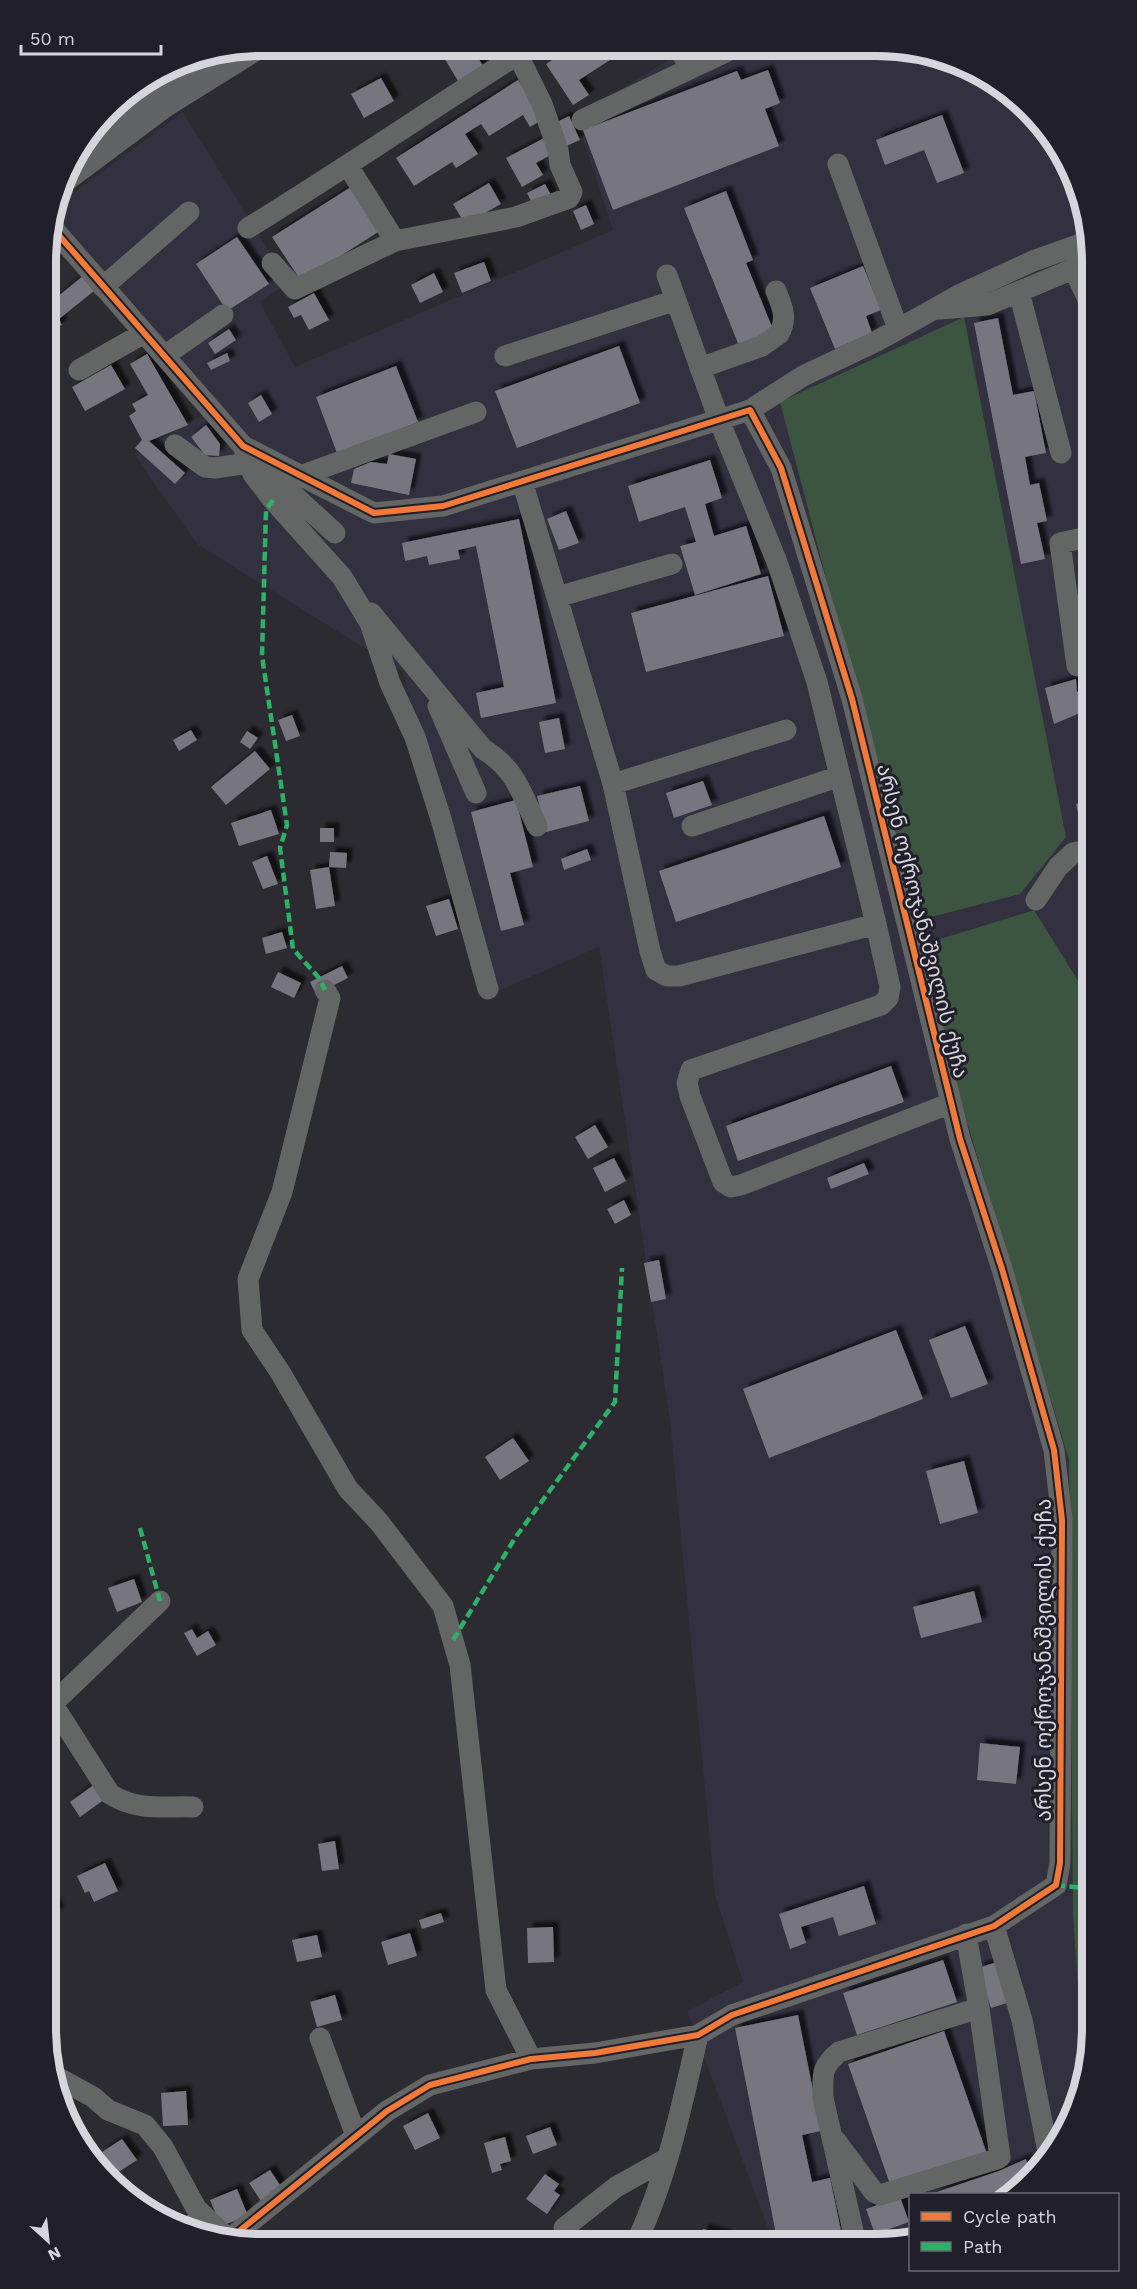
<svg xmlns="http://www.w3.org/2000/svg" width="1137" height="2289" viewBox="0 0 1137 2289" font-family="'Work Sans','Noto Sans Georgian',sans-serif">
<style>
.built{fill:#33303f}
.green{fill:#3c5541}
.building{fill:#77757f;filter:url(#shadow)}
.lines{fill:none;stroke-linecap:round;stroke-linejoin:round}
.minor{stroke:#646665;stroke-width:21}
.highway{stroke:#626364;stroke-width:32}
.quiet{stroke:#2db169;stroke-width:4.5;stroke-dasharray:9 4.5;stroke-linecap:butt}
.cycleway-casing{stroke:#211f29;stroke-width:10}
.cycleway{stroke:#f17a3a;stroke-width:6}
.labels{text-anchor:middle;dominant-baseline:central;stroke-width:6;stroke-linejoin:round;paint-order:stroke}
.street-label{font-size:21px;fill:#d6d5dc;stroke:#211f29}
.rim{fill:none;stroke:#d6d5dc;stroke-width:8}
</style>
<defs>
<filter id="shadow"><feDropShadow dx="5.5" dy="-5.5" stdDeviation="1.5" flood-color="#0009"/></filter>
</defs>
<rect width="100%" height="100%" fill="#2c2b31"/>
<path class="built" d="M687,48L918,49L1018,98L1081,192L1092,261V1003L1034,910L914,947L1069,1460L1073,1916L1084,2076L1076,2111L1047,2160L1010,2194H910V2238L876,2244H774L687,2011L743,1982L715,1895L670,1421L599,947L482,998L403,672L197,544L134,454L217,407L64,226L69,196L183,112L288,282L260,302L295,367L613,230L576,118Z"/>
<path class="green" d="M964,317L1066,837L1020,894L916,921L780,402Z
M1034,910L1092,1003V2043L1084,2076L1073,1916L1069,1460L914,947Z"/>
<path class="building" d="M437,46H471L483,66L458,81Z
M572,47H602L610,60L579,80L589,95L573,105L546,64Z
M768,70L780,103L765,109L779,146L613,210L583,130L737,71L741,80Z
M381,78L394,101L364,118L351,94Z
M518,80L543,119L530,127L523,115L489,136L481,124L465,134L478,154L456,168L452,162L414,186L396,158Z
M942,115L964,173L937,183L924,150L885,165L876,140Z
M569,116L580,140L562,148L551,125Z
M548,136L556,152L536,163L543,175L522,187L506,158Z
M489,183L501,204L465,224L453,204Z
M545,184L552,197L534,207L527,193Z
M354,185L383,229L301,281L272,237Z
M726,191L753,260L746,263L774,332L739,346L684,208Z
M586,205L594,224L581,230L573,211Z
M237,237L269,284L227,311L196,264Z
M484,262L491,281L462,293L454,273Z
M863,266L881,310L866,316L872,333L835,349L810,288Z
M434,273L443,292L420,303L411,285Z
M83,276L94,291L59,319L62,325L47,333V296L48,295L51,302Z
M314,293L329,320L309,330L301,315L294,318L288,307Z
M998,318L1013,395L1034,391L1046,453L1025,457L1030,485L1039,483L1047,521L1037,523L1045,559L1021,564L974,323Z
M229,329L236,340L215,354L208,343Z
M619,346L640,403L517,448L495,391Z
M227,353L230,361L211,370L207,363Z
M147,354L188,425L149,441L185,473L175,484L135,448L142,440L129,416L136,411L132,404L148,395L130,364Z
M111,365L125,389L85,411L72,387Z
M396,366L418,422L337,453L316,397Z
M261,395L272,414L259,422L248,403Z
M206,425L220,444L219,456L205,455L191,437Z
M389,454L416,459L409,495L351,483L354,469L371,462L387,464Z
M710,460L722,498L705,504L714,536L746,526L761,574L695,595L680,546L696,542L685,507L639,522L628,486Z
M566,511L579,543L559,550L547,519Z
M519,519L556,703L481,718L476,693L504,687L476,546L458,550L460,559L429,565L427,556L405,561L402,543Z
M768,576L784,636L646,672L631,613Z
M1076,679L1077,692L1092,685V708L1054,724L1045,688Z
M292,715L300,736L286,741L278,720Z
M559,718L565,749L545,753L539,722Z
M191,730L197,740L179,751L173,740Z
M247,731L258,738L250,749L240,742Z
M255,751L270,769L226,805L211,787Z
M703,781L712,805L674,818L666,793Z
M580,786L589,821L546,832L537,796Z
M516,800L533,867L510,873L524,925L501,931L471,812Z
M1092,800V829L1082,831L1076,804Z
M271,810L279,834L239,846L231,823Z
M824,816L841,867L676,922L659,871Z
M320,828H334V842H320Z
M587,849L591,860L564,870L561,859Z
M330,852L347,853L346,868L329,867Z
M267,856L278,884L263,889L252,862Z
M329,867L335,906L316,909L310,870Z
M449,899L458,929L436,936L426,906Z
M282,932L287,948L266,954L262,938Z
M342,966L348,978L316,994L310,982Z
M278,972L301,983L294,998L271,987Z
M891,1066L904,1102L738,1161L726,1126Z
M595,1125L608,1147L588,1159L575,1137Z
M614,1158L626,1181L605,1192L593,1168Z
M864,1163L869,1174L831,1189L827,1178Z
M624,1200L631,1215L615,1224L607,1209Z
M659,1260L666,1299L651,1302L644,1263Z
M965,1326L988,1384L951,1398L929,1340Z
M896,1330L923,1399L769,1458L743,1389Z
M513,1438L529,1461L500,1480L485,1457Z
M964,1461L978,1513L940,1524L926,1471Z
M134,1579L142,1602L117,1612L108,1588Z
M974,1591L982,1622L921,1638L913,1607Z
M192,1629L197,1638L208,1631L216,1645L197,1656L184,1633Z
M980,1743L1020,1747L1016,1784L977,1780Z
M95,1784L105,1799L80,1817L70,1802Z
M335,1841L339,1869L322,1871L318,1844Z
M105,1863L118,1891L94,1902L89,1891L85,1893L77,1876Z
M45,1886L59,1912L45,1919Z
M864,1886L876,1924L839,1936L833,1917L801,1927L806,1943L790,1949L779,1914Z
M441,1913L444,1922L422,1929L419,1920Z
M553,1927L554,1962L528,1963L527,1928Z
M410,1933L417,1956L388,1965L381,1942Z
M317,1935L322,1957L297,1962L292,1940Z
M943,1960L957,2002L857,2035L843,1993Z
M997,1962L1010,2002L991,2008L978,1968Z
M335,1995L342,2020L317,2027L310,2002Z
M798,2015L821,2131L802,2135L812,2182L830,2178L841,2231L778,2244L735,2028Z
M944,2031L987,2154L891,2187L848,2064Z
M186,2091L188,2125L163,2126L161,2093Z
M428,2113L440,2138L415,2150L403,2126Z
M550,2127L557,2145L533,2154L526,2136Z
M505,2137L511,2161L500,2164L502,2170L492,2173L484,2143Z
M122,2139L137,2160L117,2173L102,2152Z
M1026,2159L1030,2176L1010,2194H931L999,2171Z
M270,2170L282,2188L261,2201L249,2183Z
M545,2174L559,2184L554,2191L560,2195L547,2214L526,2199Z
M237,2189L248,2216L221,2226L210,2200Z
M900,2197L909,2222L875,2234L866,2209Z
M189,2214L200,2228L196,2231L175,2225Z
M703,2229L727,2235L724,2244L698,2243Z"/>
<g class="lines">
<path class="minor" d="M678,48L691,68
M582,120L734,48
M838,164L898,329
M348,166L395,241
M49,224L243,446L374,513L443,506L750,410L781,468L852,699L960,1139L1002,1269L1054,1450L1062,1520L1060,1863L1056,1885L994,1926L732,2015L698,2035L595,2053L531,2059L430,2085L387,2111L227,2241
M248,228C343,170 434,107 528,48
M272,263L295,289L395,241L516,217L569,198L572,192L560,165L558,150L542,104L518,55
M1074,269L1092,308
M667,275L719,420L777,562L817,682L876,924
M103,287L189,212
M1019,292L1061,453
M940,309L987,305L1092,261
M164,356L223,315
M505,356L676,300
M700,368L762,346L779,334C788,318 782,306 776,291
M79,370L144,333
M750,410L803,376L875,342L961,294L1033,261L1089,241
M175,445L205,467L215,468L249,463L264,468L335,533
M243,446L253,474L273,500L342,577L370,623L390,683L415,737L441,819L488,989
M300,476L476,412
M522,481L613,784L786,730
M557,597L672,564
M371,613L483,749C516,769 521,793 537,826
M1077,666L1060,543L1092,536
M438,706L476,793
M613,784L650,951L656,970L667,976H679L876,924L890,987L888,998L881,1005L691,1070L687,1083L690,1096L723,1182L731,1187L741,1185L951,1103
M692,826L840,776
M1036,900L1058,867L1073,853L1092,849
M325,990L330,998L282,1192L248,1279L252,1330L280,1372L348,1489L379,1522L443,1606L460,1665L496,1990L531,2059
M53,1705L110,1794C136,1811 163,1806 193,1807
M45,1711L160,1601
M994,1926L1022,2020L1049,2157
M320,2038L356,2136
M53,2075L93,2097L108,2110L145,2125L163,2147L196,2208L229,2240
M836,2141L874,2192L880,2195L997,2159L1000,2157L979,2008
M564,2228L616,2187L666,2159
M636,2243C667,2178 682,2105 698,2035
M856,2244L823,2098C823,2075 820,2068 839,2052L979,2008L966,1934"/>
<path class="highway" d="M65,175L163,102L251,47"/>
<path class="quiet" d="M273,500L266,510L262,656L287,825L280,848L293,949L319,978L325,990
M140,1528L160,1601
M453,1640L515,1538L615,1402L622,1268
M1056,1885L1092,1889"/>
<defs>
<path id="cycleway" d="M49,224L243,446L374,513L443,506L750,410L781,468L852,699L960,1139L1002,1269L1054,1450L1062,1520L1060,1863L1056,1885L994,1926L732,2015L698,2035L595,2053L531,2059L430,2085L387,2111L227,2241"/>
</defs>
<use href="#cycleway" class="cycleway-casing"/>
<use href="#cycleway" class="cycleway"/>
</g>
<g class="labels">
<g class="street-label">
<text transform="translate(923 921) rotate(76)">არსენ ოქროჯანაშვილის ქუჩა</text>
<text transform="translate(1043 1660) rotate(-90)">არსენ ოქროჯანაშვილის ქუჩა</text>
</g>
</g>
<path d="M0 0H1137V2289H0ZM261 56H877A205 205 0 0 1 1082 261V2029A205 205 0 0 1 877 2234H261A205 205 0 0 1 56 2029V261A205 205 0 0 1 261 56Z" fill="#211f29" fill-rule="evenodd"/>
<path class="rim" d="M261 56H877A205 205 0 0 1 1082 261V2029A205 205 0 0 1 877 2234H261A205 205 0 0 1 56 2029V261A205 205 0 0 1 261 56Z"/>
<rect x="909" y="2193" width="210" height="78" fill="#211f29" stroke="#696871" stroke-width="1.5"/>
<rect x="921" y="2212" width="30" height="9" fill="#f17a3a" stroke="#696871" stroke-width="1.5"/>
<text x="963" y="2223" font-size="18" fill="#d6d5dc">Cycle path</text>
<rect x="921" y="2242" width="30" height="9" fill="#2db169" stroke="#696871" stroke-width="1.5"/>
<text x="963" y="2253" font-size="18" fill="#d6d5dc">Path</text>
<g transform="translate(48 2241) rotate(153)" stroke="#211f29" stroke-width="4.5" paint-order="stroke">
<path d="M0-4.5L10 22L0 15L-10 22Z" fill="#d6d5dc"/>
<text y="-9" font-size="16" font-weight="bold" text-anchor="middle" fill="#d6d5dc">N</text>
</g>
<path d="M21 45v9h140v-9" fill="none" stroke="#d6d5dc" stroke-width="3"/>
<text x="30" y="45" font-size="18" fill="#d6d5dc" stroke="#211f29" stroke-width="4.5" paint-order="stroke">50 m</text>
</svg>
